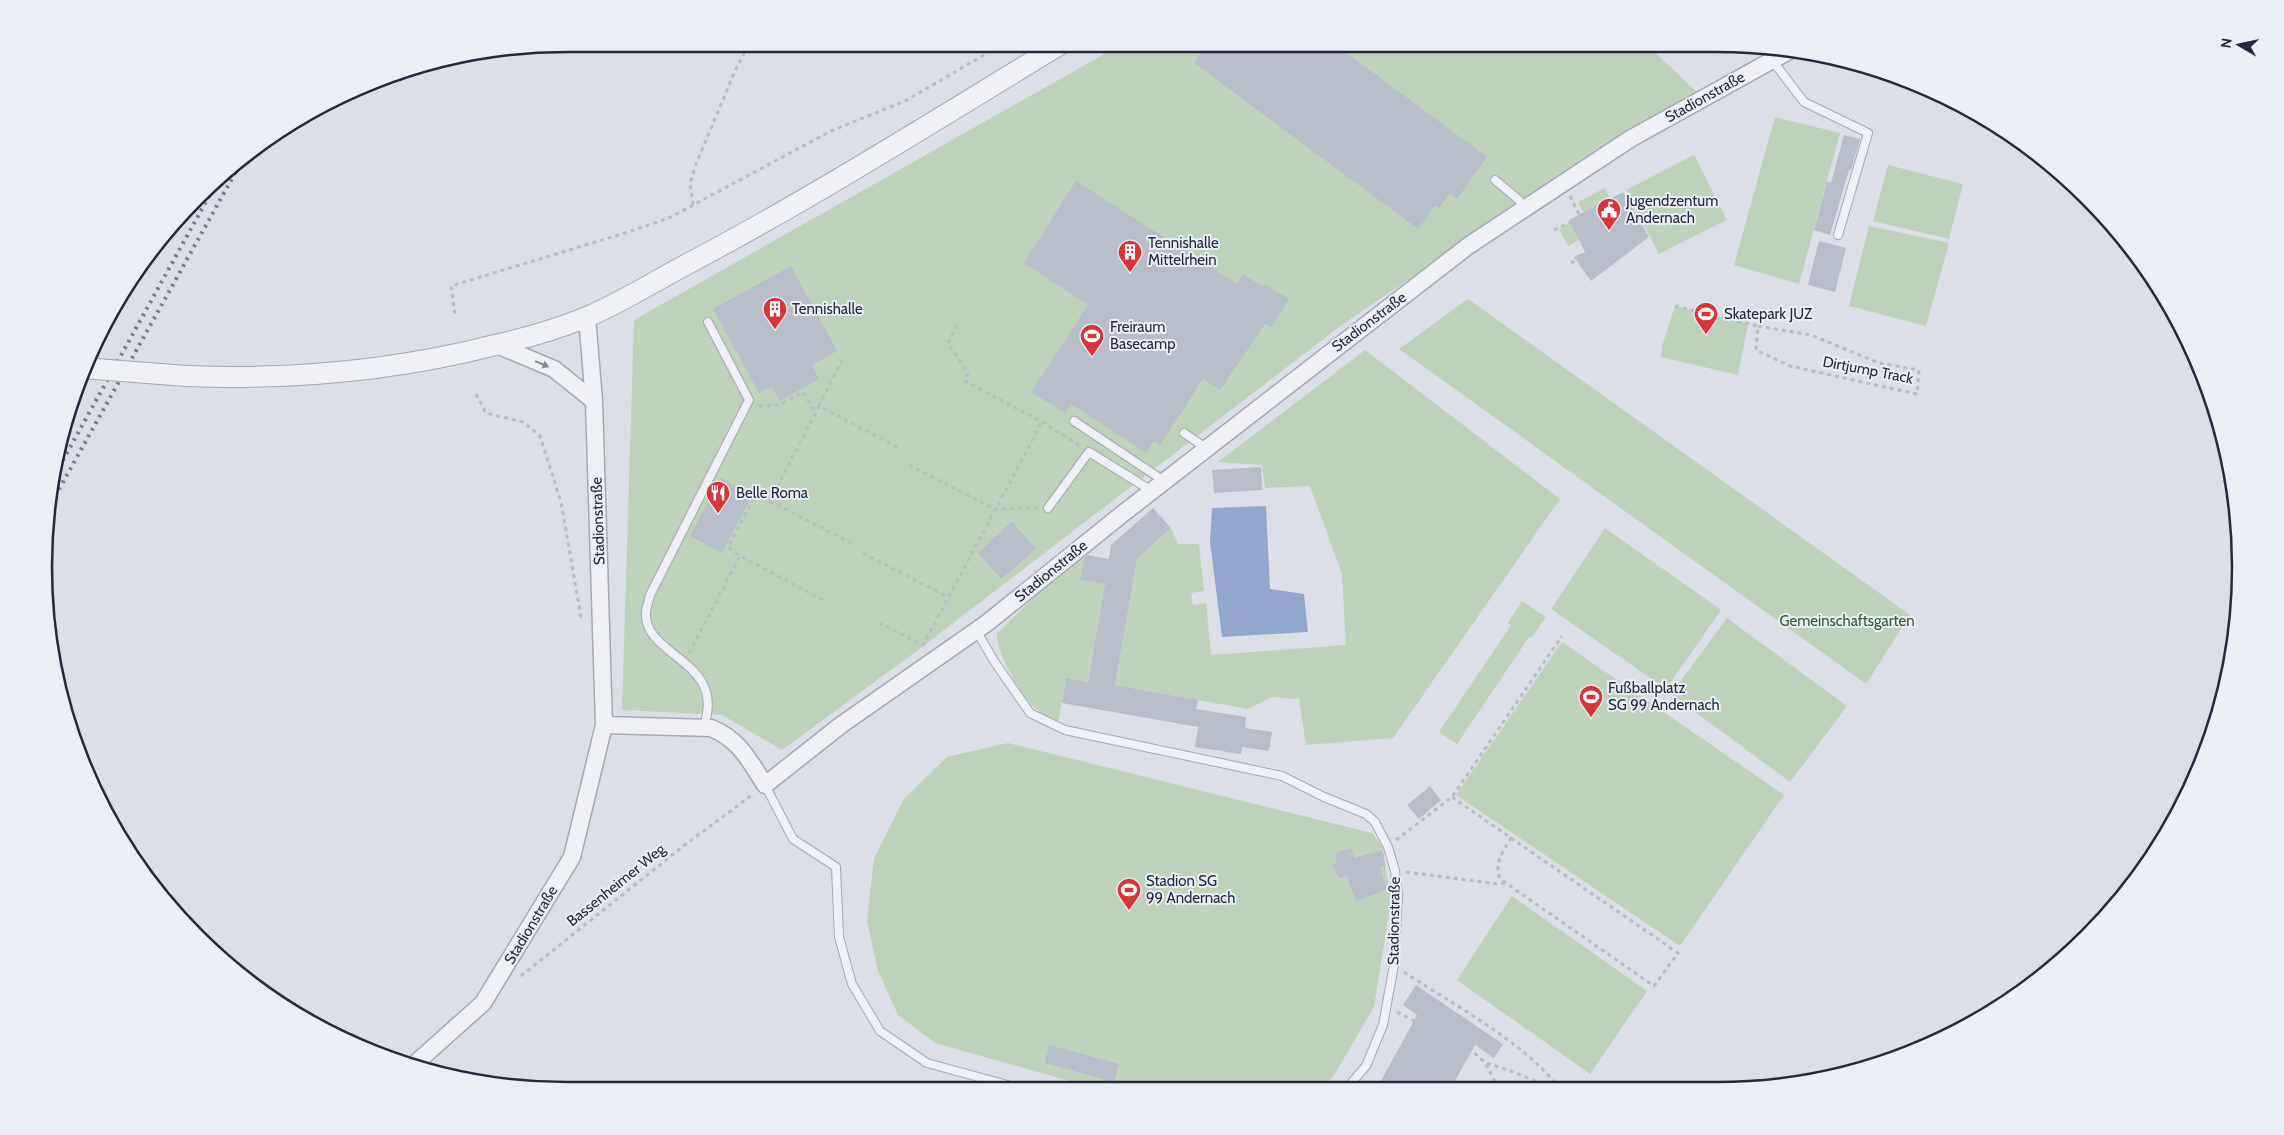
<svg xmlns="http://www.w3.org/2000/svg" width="2284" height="1135" viewBox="0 0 2284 1135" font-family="Cabin,sans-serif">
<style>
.green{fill:#bed2bc}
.water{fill:#93a6cb}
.building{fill:#b8bdca}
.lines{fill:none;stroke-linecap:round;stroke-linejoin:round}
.service-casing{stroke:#a5a9b4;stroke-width:10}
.minor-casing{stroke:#a5a9b4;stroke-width:19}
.tertiary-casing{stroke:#a5a9b4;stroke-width:22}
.path{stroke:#b9bdc5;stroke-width:3;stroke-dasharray:4 4;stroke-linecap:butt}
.service{stroke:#eef0f5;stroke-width:8}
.minor{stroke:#eef0f5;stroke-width:16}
.tertiary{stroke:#eef0f5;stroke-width:20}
.rail{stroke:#747b92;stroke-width:4;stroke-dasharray:2.5 5;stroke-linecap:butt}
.tertiary-bridge-casing{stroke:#a5a9b4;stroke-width:22;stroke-linecap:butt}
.tertiary-bridge{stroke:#eef0f5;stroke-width:20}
.oneway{fill:#898d9a}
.labels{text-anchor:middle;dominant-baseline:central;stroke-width:4;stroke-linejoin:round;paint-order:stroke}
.street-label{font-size:15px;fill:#242a3e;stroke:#ebeef5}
.poi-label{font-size:15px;fill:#242a3e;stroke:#ebeef5;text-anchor:start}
.park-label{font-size:15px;fill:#335b31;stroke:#ebeef5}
.rim{fill:none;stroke:#242a3e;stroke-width:2.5}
</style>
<rect width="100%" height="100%" fill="#dcdfe7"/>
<path class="green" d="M1122,44L1647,45L1698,93L1586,158L1339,327L922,647L782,750L722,715L622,710L634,320Z
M1775,117L1840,133L1799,284L1734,265Z
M1694,155L1727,220L1659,254L1626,190Z
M1888,165L1963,184L1949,239L1873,221Z
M1605,188L1612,202L1585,216L1578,202Z
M1571,222L1580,239L1568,246L1559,229Z
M1869,226L1949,243L1926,326L1849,306Z
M1468,299L1910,615L1866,684L1399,349Z
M1675,306L1748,324L1738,375L1661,357L1662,346Z
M1365,350L1560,499L1393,738L1306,745L1299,699L1272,697L1248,709L1115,685L1137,559L1171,528L1178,544H1199L1204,591L1191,593L1193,605L1206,603L1211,655L1346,645L1342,574L1310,486L1265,488L1262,465L1218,462Z
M1605,528L1721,610L1666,689L1551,609Z
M1085,554L1080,580L1105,584L1088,682L1066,679L1058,723C1051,718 1042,714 1035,708C1021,697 996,652 997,634L1043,588Z
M1522,601L1546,617L1531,638L1529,637L1457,744L1439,732L1511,625L1508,623Z
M1727,618L1847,706L1790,782L1671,694Z
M1562,642L1784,795L1680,946L1456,795Z
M1008,743L1372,833L1382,846L1391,900L1374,1007L1333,1077L1318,1088L1098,1089L935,1043L898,1015L878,971L867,921L874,859L904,799L947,757Z
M1512,896L1647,991L1590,1074L1457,980Z"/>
<path class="water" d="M1266,506L1270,589L1304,594L1308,632L1222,637L1210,542L1212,508Z"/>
<path class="building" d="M1208,44H1335L1487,157L1457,199L1450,193L1439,208L1435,206L1418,229L1194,63Z
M1844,135L1860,139L1851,170H1849L1830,235L1814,230L1827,182L1831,183Z
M1076,181L1237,284L1243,274L1260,285H1266L1289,299L1271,327L1265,324L1220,390L1203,379L1160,445L1154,441L1146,453L1071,404L1065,413L1031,392L1088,305L1024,263Z
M1623,192L1649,237L1591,281L1574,257L1585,252L1569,220Z
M1819,241L1846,248L1835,292L1808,285Z
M791,266L837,351L812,365L819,379L780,401L772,386L759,393L713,309Z
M1261,467L1262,490L1214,493L1212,470Z
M721,478L752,495L722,553L690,536Z
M1153,508L1171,528L1137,559L1115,685L1198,700L1196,709L1246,717L1245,728L1272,732L1269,751L1242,747L1241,754L1195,747L1198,727L1062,703L1066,678L1088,682L1105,584L1080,580L1084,558L1087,555L1109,559L1111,545Z
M1012,521L1036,549L1001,579L978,553Z
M1430,786L1441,800L1419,819L1407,805Z
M1351,848L1354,858L1383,850L1385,866L1380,867L1387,890L1356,901L1347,876L1339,878L1332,864L1337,863L1335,853Z
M1416,985L1503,1044L1494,1058L1475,1045L1451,1088H1377L1417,1015L1403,1005Z
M1049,1045L1119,1064L1114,1082L1045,1063Z"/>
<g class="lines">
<defs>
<path id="service" d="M1772,60L1804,102L1868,133L1838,235
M1495,180L1519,200L1523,208
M1074,421L1164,481
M1184,433L1206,448
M1048,508L1089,452L1152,491
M976,630L994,661L1030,713L1065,730L1282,776L1324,797L1366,814L1375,822L1388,847L1395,871L1398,896L1394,965L1383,1025L1366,1066L1347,1088
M703,728C729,659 642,658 646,611C647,606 649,600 650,595L749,400L708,322
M765,785L793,839L836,867L839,937L852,984L880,1031L927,1063L1022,1089"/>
<path id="minor" d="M497,345L554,369L594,401
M604,725L711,728C740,740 749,760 765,785L841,725L987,623L1121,515L1468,246L1630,139L1789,51
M415,1067L417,1062L483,1003L572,857L604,725L594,401L587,317"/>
<path id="tertiary" d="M186,376C290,380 394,371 495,345C526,338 558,329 587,317C623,302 658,279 693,261C819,194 939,118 1061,44"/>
</defs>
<use href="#service" class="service-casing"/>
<use href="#minor" class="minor-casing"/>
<use href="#tertiary" class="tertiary-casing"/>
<path class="path" d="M1570,196L1581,218
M693,205L690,183L696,164L735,71L749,44
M1554,230L1580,218
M1571,263L1589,254
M1675,306L1758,326
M455,314L451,286L625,233L669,218L831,131L905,101L1003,44
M957,325L948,343L968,373L965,381L1044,423L1080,446
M1758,326L1811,335L1879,363L1919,370L1917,394L1790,366L1756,350Z
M97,351L151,253
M476,394L486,413L523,422L540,436L561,502L581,617L585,619
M759,406L779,405L803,392L815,412
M819,406L843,358
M909,465L995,509L1038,508
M770,501L851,543
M863,553L948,597
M823,600L740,556L728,547L756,494L770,501L819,406L901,449
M879,623L923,645L1042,422
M689,653L740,556
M1452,797L1511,838
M1511,838L1678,953L1654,986L1500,879C1494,862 1503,852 1511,838Z
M1396,840L1452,797L1562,636
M1406,872L1498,884L1505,883
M1404,972C1454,1005 1522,1041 1559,1087
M521,976L686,844L752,795
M1397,1012L1468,1048L1486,1063L1508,1070L1550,1087
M340,1039L403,1057
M1486,1064L1498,1088"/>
<use href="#service" class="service"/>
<use href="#minor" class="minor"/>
<use href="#tertiary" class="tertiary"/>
<path class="rail" d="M52,480L218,180
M48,509L244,157"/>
<defs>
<path id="tertiary-bridge" d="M83,368L186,376"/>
</defs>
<use href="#tertiary-bridge" class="tertiary-bridge-casing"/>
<use href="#tertiary-bridge" class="tertiary-bridge"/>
</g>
<defs><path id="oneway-solid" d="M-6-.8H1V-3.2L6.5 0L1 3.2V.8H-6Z" transform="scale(1.25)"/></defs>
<use class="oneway" href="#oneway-solid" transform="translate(542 364) rotate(23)"/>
<defs>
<symbol id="civic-pin" viewBox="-11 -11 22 30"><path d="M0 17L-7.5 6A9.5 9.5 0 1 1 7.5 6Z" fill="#d83537" stroke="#ebeef5"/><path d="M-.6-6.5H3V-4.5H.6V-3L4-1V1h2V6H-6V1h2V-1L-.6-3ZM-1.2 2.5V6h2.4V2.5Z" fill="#fff"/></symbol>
<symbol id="building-pin" viewBox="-11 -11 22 30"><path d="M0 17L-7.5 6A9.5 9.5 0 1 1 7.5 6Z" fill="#d83537" stroke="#ebeef5"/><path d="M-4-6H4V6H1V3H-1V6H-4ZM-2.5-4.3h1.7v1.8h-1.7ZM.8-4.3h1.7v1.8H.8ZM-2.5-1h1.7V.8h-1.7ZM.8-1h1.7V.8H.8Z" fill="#fff"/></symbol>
<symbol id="stadium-pin" viewBox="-11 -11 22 30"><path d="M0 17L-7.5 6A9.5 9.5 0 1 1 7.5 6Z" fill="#d83537" stroke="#ebeef5"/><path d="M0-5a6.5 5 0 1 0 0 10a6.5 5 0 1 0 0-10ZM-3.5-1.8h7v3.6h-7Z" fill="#fff"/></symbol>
<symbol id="restaurant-pin" viewBox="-11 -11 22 30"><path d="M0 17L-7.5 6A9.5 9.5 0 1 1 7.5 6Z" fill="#d83537" stroke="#ebeef5"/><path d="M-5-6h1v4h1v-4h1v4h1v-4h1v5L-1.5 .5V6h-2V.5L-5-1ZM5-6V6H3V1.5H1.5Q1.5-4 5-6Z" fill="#fff"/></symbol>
</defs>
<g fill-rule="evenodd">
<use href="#civic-pin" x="1595" y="196" width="28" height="38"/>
<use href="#building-pin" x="1116" y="238" width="28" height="38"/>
<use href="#building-pin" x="761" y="295" width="28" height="38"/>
<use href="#stadium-pin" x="1692" y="300" width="28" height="38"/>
<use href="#stadium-pin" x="1078" y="322" width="28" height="38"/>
<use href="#restaurant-pin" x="704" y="479" width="28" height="38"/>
<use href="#stadium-pin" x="1577" y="683" width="28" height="38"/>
<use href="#stadium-pin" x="1115" y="876" width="28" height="38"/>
</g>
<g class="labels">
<g class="street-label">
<text transform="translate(1705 97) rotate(-29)">Stadionstraße</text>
<text transform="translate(1369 322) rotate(-37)">Stadionstraße</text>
<text transform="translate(1868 370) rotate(11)">Dirtjump Track</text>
<text transform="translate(598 521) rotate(-92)">Stadionstraße</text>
<text transform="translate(1051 571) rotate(-39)">Stadionstraße</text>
<text transform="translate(616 885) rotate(-39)">Bassenheimer Weg</text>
<text transform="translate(1394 921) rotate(-89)">Stadionstraße</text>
<text transform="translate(531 925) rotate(-59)">Stadionstraße</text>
</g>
<g class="poi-label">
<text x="1626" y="201">Jugendzentum<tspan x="1626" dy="17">Andernach</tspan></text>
<text x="1148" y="243">Tennishalle<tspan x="1148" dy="17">Mittelrhein</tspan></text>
<text x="792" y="309">Tennishalle</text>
<text x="1724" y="314">Skatepark JUZ</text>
<text x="1110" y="327">Freiraum<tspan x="1110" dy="17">Basecamp</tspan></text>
<text x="736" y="493">Belle Roma</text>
<text x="1608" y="688">Fußballplatz<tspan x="1608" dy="17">SG 99 Andernach</tspan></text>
<text x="1146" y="881">Stadion SG<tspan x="1146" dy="17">99 Andernach</tspan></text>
</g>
<g class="park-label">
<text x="1847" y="621">Gemeinschaftsgarten</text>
</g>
</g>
<path d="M0 0H2284V1135H0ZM567 52H1717A515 515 0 0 1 2232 567V567A515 515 0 0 1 1717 1082H567A515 515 0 0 1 52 567V567A515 515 0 0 1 567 52Z" fill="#ebeef5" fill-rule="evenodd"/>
<path class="rim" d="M567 52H1717A515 515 0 0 1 2232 567V567A515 515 0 0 1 1717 1082H567A515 515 0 0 1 52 567V567A515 515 0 0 1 567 52Z"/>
<g transform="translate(2239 45) rotate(279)" stroke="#ebeef5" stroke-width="4" paint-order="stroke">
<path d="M0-4L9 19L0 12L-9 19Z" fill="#242a3e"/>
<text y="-8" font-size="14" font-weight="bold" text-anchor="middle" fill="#242a3e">N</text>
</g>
</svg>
